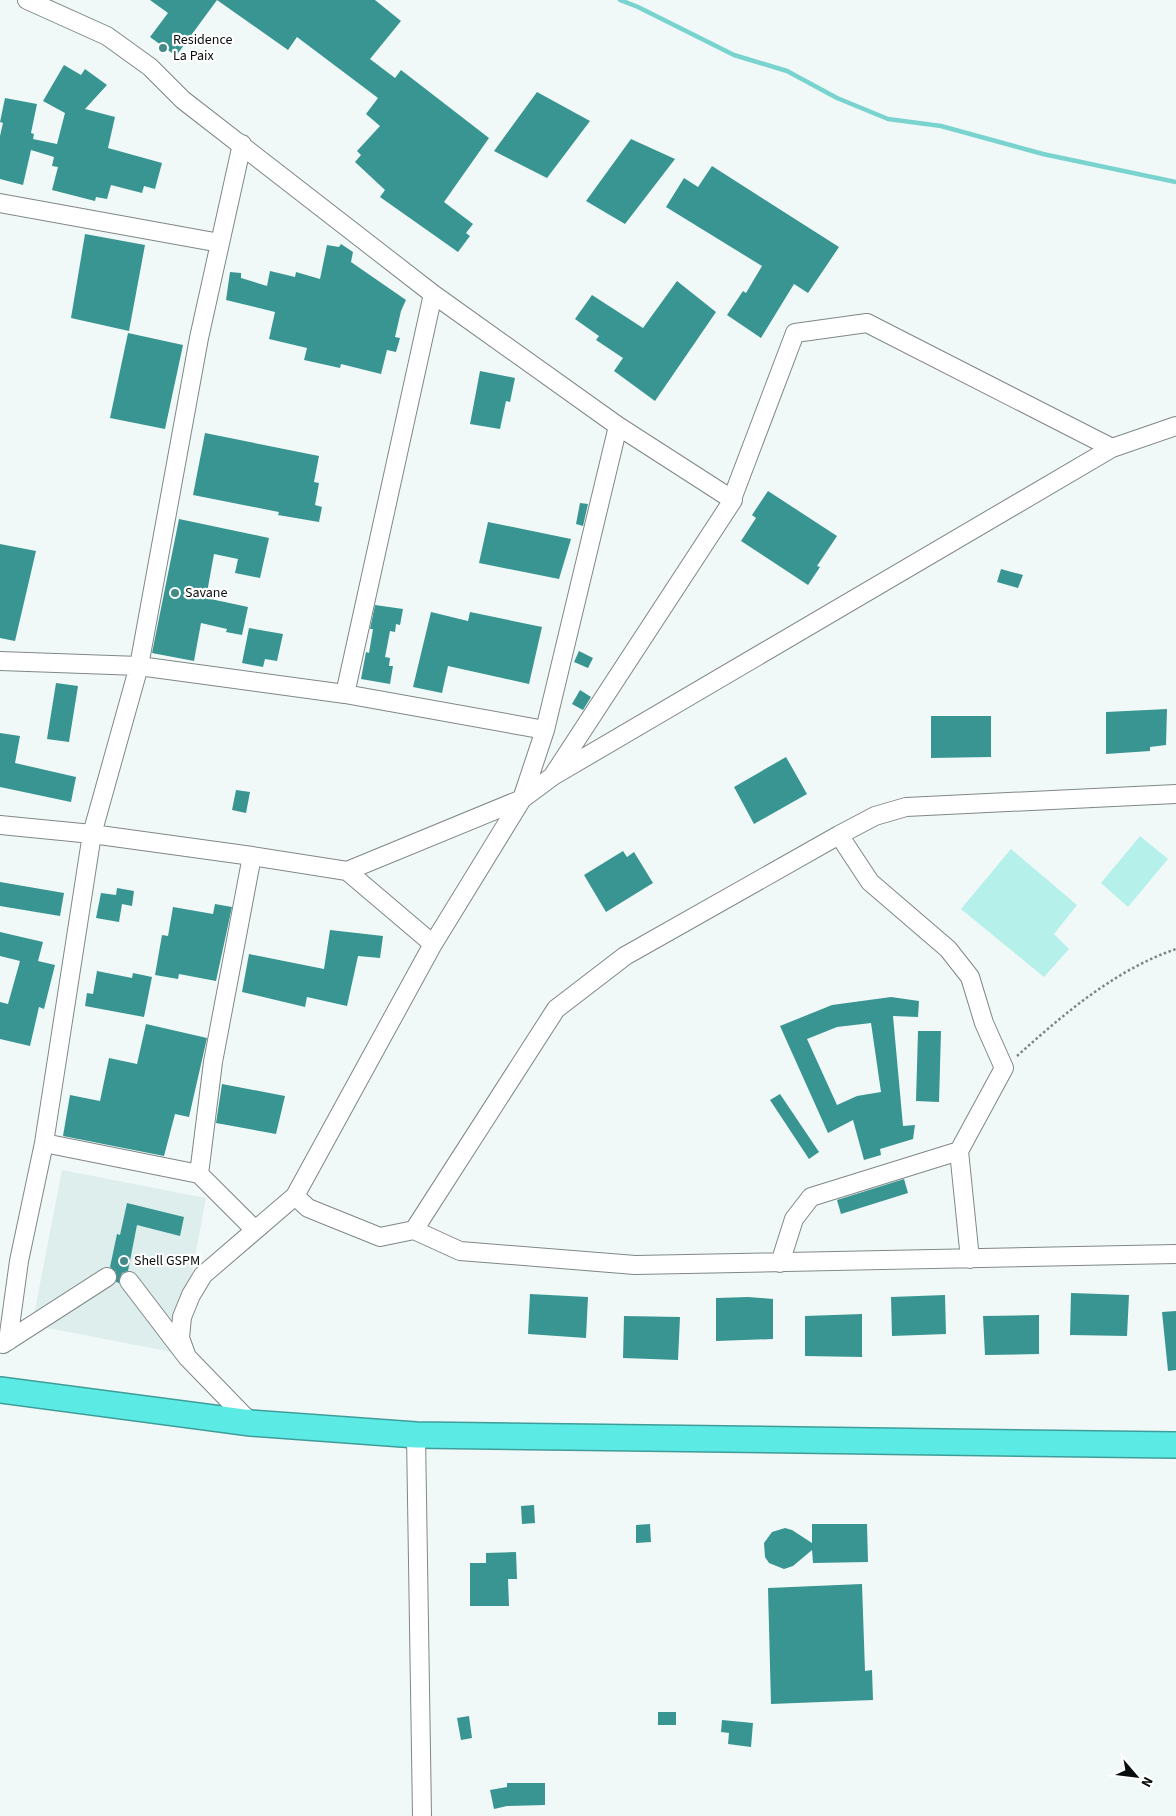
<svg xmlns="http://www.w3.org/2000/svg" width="1176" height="1816" viewBox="0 0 1176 1816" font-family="'Source Sans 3',sans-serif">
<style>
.built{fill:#deeeed}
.green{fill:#b5f0eb}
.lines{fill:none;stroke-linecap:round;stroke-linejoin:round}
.stream{stroke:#79d3ce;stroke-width:4.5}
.building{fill:#389591;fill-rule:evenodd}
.minor-casing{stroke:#808787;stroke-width:20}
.highway-casing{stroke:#3f9d99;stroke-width:28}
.path{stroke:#7e8383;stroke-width:2.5;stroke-dasharray:2.5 2.5;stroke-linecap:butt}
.minor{stroke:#fff;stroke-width:18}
.highway{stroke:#5cebe4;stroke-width:25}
.poi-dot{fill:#448b87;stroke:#fff;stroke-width:2}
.labels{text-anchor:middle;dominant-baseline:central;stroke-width:4.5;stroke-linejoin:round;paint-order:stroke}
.poi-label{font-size:14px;fill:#0a0d0d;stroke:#fff;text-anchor:start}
</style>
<rect width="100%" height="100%" fill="#f1f9f8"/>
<path class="built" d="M62,1170L206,1198L177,1353L32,1325Z"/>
<path class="green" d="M1140,836L1168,859L1128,907L1101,883Z
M1011,849L1077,905L1054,934L1069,949L1044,977L961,909Z"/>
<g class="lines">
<path class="stream" d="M620,0L638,7L734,55L787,71L837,98L888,119L941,126L1043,154L1176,182"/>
</g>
<path class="building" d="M150,0H217L176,56L150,37L168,13Z
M217,0H375L401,21L370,59L395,78L401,70L489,138L444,202L473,224L466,233L470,236L458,252L380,197L385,190L355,162L361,155L357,151L380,126L366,114L378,98L297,37L288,50Z
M64,65L81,75L85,69L107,85L85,109L115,117L108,148L162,163L155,189L144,186L142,193L111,185L107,199L96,197L95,201L52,190L58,167L52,166L54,157L31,150L23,185L0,179V136L3,123L0,122L5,98L37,104L31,133L34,134L33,139L57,144L65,113L43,101Z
M537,92L590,121L547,178L494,151Z
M631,139L675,159L625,224L586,201Z
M712,166L839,247L808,293L794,284L761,338L727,315L743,291L746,293L762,266L666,207L684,178L698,187Z
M85,234L145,245L129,331L71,318Z
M341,244L353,252L351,262L406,300L401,311L395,337L400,338L396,352L387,350L381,374L341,364L340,368L304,360L307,348L269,339L275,312L226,300L230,272L241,273V278L267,286L270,271L295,277L296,272L320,279L327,245L339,247Z
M677,281L716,312L655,401L614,371L623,358L596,340L599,336L575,319L592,295L643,328Z
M128,333L183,345L165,429L110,418Z
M480,371L515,378L510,402L506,401L500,429L470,424Z
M205,433L319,456L314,482L319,483L315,505L322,507L319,522L278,515L279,512L193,495Z
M768,491L837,536L817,566L820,567L808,585L741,541L756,518L752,515Z
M580,503L588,504L583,526L576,524Z
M179,519L269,538L260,578L235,573L238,559L214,554L206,598L248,607L242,635L226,632L227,629L201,623L194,661L152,653Z
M488,522L571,539L559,579L479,563Z
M0,544L36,551L15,641L0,638Z
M1001,569L1023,575L1018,588L997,582Z
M375,605L403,609L400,625L396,624L395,632L390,631L385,657L390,658L389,666H393L390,684L361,679L366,652L369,653L373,629H370Z
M431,612L468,621L470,612L542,627L529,684L448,666L442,693L413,687Z
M249,628L283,634L277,661L265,659L263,667L242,663Z
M579,651L593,658L588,668L574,662Z
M56,683L78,686L69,742L47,739Z
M580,690L591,697L583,710L572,704Z
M1167,709L1166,745L1150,747V751L1106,754V712Z
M931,716H991V757L931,758Z
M0,733L20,736L15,763L76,777L71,802L0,787Z
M786,757L807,794L754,824L734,787Z
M236,790L250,792L246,813L232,810Z
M623,851L627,857L634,852L653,883L606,912L584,875Z
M0,882L64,893L60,916L0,906Z
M117,888L134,891L132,906L122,904L119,922L96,918L101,893L116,895Z
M215,904L232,907L216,981L179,974L178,979L155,975L162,935L168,936L173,907L213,914Z
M330,930L383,936L380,958L358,956L347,1006L307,997L305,1007L242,992L249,954L324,969Z
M0,932L43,942L38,961L55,965L44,1009L39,1007L30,1046L0,1039V1002L8,1004L20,961L0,956Z
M97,971L132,978L133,973L152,977L144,1017L85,1006L87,993L93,994Z
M891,997L919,1001L918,1017L893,1016L903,1126L915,1125L913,1139L880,1149L881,1155L864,1160L853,1120L828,1133L780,1026L832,1005ZM871,1023L881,1092L857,1096L837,1105L807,1039L837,1027Z
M146,1024L207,1038L189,1117L175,1114L164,1156L63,1136L70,1095L100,1101L109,1058L137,1064Z
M918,1031H941L939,1102L916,1101Z
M222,1084L285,1096L276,1134L216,1123Z
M780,1094L819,1152L809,1159L770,1100Z
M904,1179L908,1193L841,1214L837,1200Z
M127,1203L184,1217L180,1236L137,1225L128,1271L122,1273L119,1283L116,1282V1272L110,1267L117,1234L120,1235Z
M1071,1293L1129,1295L1127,1336L1070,1335Z
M530,1294L588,1297L586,1338L528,1334Z
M945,1295L946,1334L892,1336L891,1297Z
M748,1297L773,1299V1339L716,1341V1298Z
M1176,1311V1370L1168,1371L1162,1312Z
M862,1314V1357L805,1356V1316Z
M1039,1315V1354L985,1355L983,1316Z
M624,1316L680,1317L678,1360L623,1358Z
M534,1505L535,1523L522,1524L521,1506Z
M650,1524L651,1542L636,1543V1525Z
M812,1524H867L868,1562L813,1563L812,1550L793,1566L784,1569L769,1563L765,1557L764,1543L772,1532L785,1528L792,1530L812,1543Z
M516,1552L517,1579H508L509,1606H470V1563H486V1553Z
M862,1584L865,1671L872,1670L873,1700L771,1704L768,1588Z
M658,1712H676V1725H658Z
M469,1716L472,1738L461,1740L457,1718Z
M722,1720L753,1723L751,1747L728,1744L729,1733L721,1732Z
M507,1783H545V1805L507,1806L494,1809L490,1790L507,1787Z"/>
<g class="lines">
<defs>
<path id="minor" d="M27,0L107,36L150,67L183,100L433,294L618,426L733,500L554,774
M0,203L220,243
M732,499L795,333L867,323L1112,448
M0,661L139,666L345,694L545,730
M345,694L433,294
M0,825L92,834L252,856L347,871L433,944
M839,835L870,882L948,949L970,977L984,1023L1004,1068L959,1151L970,1259
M252,856L213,1062L199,1174L254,1229
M347,871L522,799L545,730L618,426
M44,1143L199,1174
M295,1196L308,1208L380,1237L414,1230L460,1251L635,1265L1176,1254
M414,1230L556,1009L625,956L839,835L875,816L906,807L1176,794
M780,1263L794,1219L811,1197L959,1151
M129,1281L187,1357L251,1423
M8,1341L19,1261L44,1143L92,834L139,666L199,338L242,144
M3,1344L107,1277
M187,1357L180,1338L182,1317L191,1295L203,1275L295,1196L433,944L522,799L553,776L1112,448L1176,426
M416,1435L422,1816"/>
<path id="highway" d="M0,1390L251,1423L416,1435L1176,1445"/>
</defs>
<use href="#minor" class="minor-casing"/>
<use href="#highway" class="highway-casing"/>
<path class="path" d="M1017,1056C1065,1013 1115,970 1176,949"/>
<use href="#minor" class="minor"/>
<use href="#highway" class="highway"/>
</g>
<g class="poi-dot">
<circle cx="163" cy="48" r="5"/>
<circle cx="175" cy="593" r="5"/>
<circle cx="124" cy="1261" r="5"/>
</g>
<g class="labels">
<g class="poi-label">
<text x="173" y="40">Residence<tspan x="173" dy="16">La Paix</tspan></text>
<text x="185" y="593">Savane</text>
<text x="134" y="1261">Shell GSPM</text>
</g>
</g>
<g transform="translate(1136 1776) rotate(118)" stroke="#ffffff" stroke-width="4" paint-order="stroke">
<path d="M0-4L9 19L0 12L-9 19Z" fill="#0a0d0d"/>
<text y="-8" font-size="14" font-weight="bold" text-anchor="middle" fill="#0a0d0d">N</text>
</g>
</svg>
